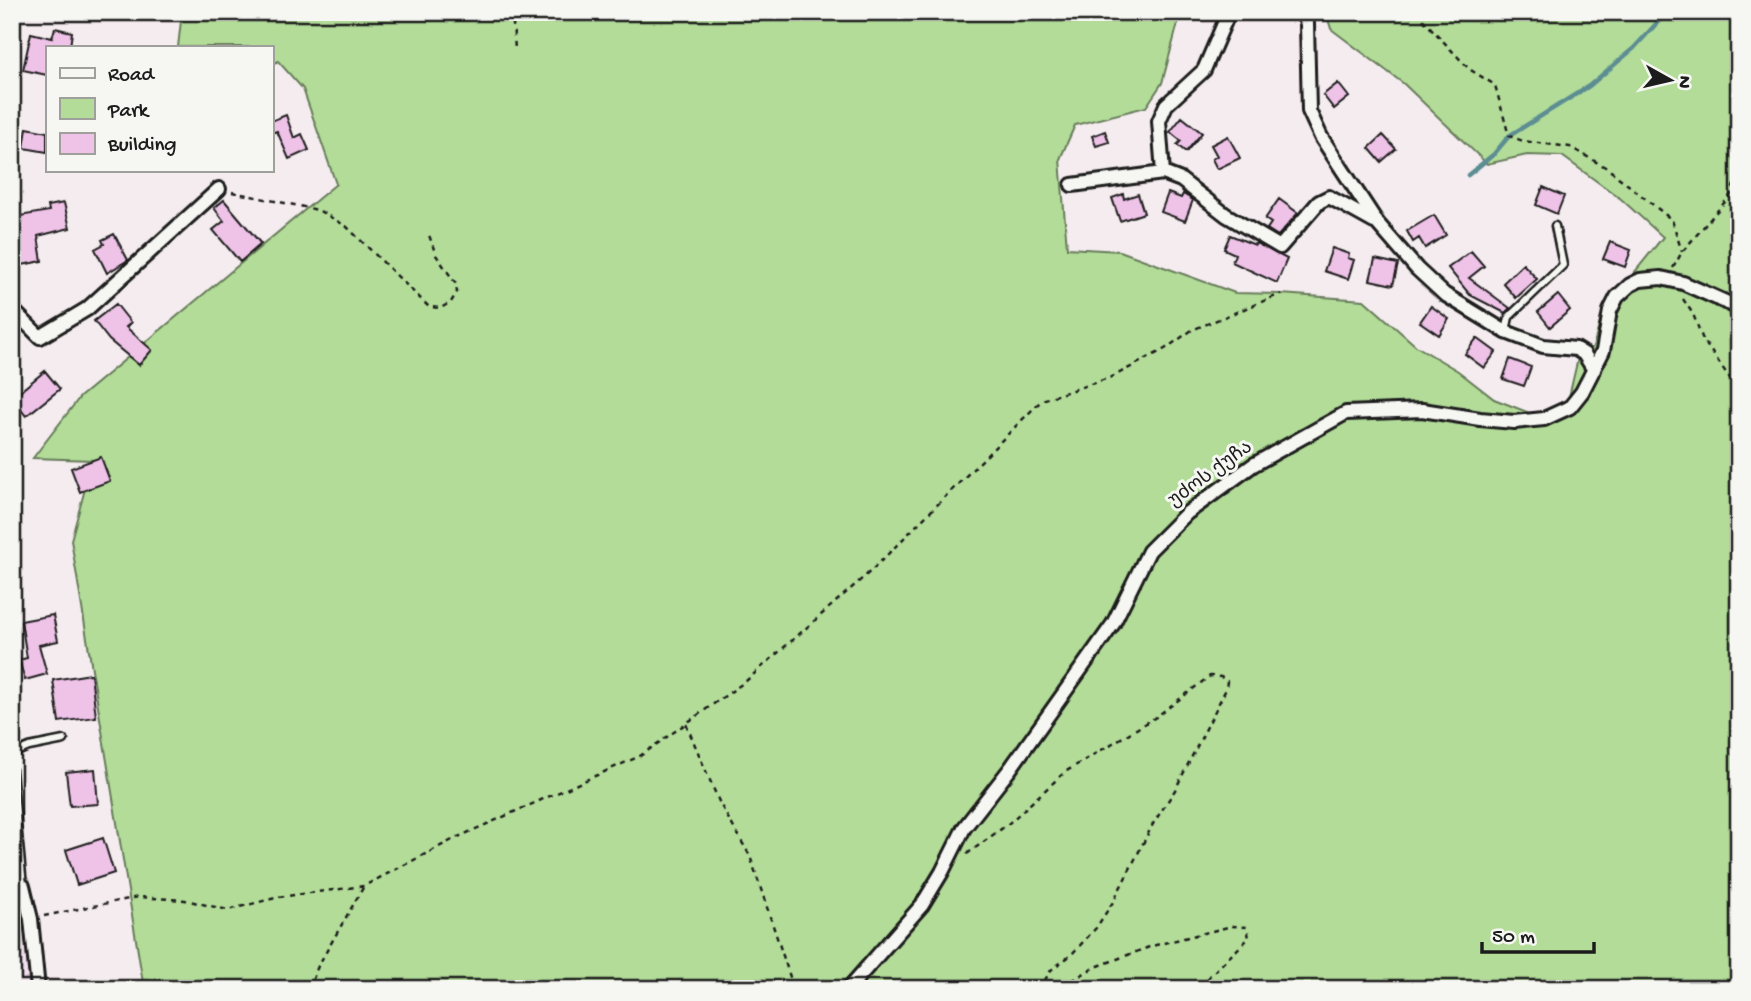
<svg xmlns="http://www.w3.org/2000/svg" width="1751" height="1001" viewBox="0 0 1751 1001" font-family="'Gochi Hand','Noto Sans Georgian',sans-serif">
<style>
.built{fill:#f3dfee}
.green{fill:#b2dc98;stroke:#677c5a;stroke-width:2}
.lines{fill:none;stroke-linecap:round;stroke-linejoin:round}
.stream{stroke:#5c8d92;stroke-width:4.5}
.building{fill:#efc2e8;stroke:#1c1c1c;stroke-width:2}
.lane-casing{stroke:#1c1c1c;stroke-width:11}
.street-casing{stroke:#1c1c1c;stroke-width:18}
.path{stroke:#1c1c1c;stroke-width:2.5;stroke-dasharray:5 5;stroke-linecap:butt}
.lane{stroke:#f6f6f2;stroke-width:6}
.street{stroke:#f6f6f2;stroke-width:12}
.labels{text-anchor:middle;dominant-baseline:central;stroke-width:6;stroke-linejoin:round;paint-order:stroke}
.street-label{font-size:19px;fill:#1c1c1c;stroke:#f6f6f2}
</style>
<rect width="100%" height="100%" fill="#f5ecf0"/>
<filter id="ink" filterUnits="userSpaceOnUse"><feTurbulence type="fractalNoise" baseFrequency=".0143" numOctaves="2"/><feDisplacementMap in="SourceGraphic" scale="14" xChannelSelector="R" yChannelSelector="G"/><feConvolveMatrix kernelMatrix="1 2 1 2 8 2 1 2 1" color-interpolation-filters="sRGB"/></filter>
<g filter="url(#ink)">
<path class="built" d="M12,901L25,914L33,989H12Z"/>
<path class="green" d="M182,12H1181L1162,83L1146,107L1075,125L1060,159L1067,248L1120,251L1235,293L1281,294L1364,300L1416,346L1458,371L1494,399L1532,414L1566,404L1569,397L1578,358L1593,347L1606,301L1626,283L1663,237L1621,199L1562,156L1527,155L1487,164L1404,84L1331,29L1326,12H1739V989H144L71,540L93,460L33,458L80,397L336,184L303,89L278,61L271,66V47H178Z"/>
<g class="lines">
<path class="stream" d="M1468,175L1494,154L1509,136L1589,86L1634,48L1667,12"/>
</g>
<path class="building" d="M55,28L72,32L70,47H47V75L23,70L31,33L52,38Z
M1338,83L1349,97L1334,109L1323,95Z
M286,115L294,138L302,134L309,150L289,159L277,131L271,133V121Z
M1182,117L1202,133L1186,152L1177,145L1181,141L1170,132Z
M27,128L47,132V152L24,148Z
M1105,131L1109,142L1096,146L1092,136Z
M1383,135L1396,149L1381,162L1369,148Z
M1228,136L1240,158L1217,169L1212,159L1217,156L1211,145Z
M1543,187L1564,196L1557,214L1536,205Z
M1168,193L1181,198L1183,194L1193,200L1185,221L1161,212Z
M1123,194L1124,199L1138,194L1144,213L1120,221L1112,198Z
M1279,199L1298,213L1278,236L1267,229L1271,223L1265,219Z
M224,200L261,244L240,262L213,230L224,221L214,208Z
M64,203L70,228L38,236L42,261L22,265L14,217L49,211L48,206Z
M1434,215L1446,235L1425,248L1419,238L1413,242L1407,231Z
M114,234L128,260L107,273L95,249L104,244L102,240Z
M1230,235L1255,245L1256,243L1287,259L1277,283L1232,262L1235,254L1224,249Z
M1610,242L1631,250L1625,267L1603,259Z
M1332,248L1349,254L1348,258L1354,260L1348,279L1324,271Z
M1471,251L1484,266L1469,278L1510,308L1505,313L1470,295L1448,268Z
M1375,259L1398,264L1393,285L1370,280Z
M1523,264L1537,279L1516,298L1503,283Z
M1558,295L1570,310L1550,327L1538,312Z
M116,304L131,323L126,327L152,350L139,365L109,340L94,321Z
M1431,306L1449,319L1439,335L1420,322Z
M1477,338L1496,352L1484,368L1465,354Z
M1510,359L1531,367L1524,386L1503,379Z
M45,371L60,389L26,416L12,398Z
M101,457L110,481L80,492L71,468Z
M53,615L58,641L39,645L47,674L25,680L19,660L27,658L21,621Z
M91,674L96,717L59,722L53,680Z
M95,769L98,804L70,806L66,772Z
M103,838L114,873L77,885L66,850Z"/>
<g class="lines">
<defs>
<path id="lane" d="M1506,332L1509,317L1563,265L1555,226
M12,757V754L29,747L64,740
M12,770L23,886"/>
<path id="street" d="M1303,12L1307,24L1309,111L1321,137L1378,224L1417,269L1444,294L1506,332L1543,346L1576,349L1584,354L1594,370
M1163,173L1159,121L1166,105L1204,70L1229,12
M1072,185L1163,173L1181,180L1226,215L1280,247L1319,202L1329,197L1374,222
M12,309L40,337L87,309L219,189
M12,883L23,886L31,919L38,989
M848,989L922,905L942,872L964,828L1010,769L1113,624L1149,551L1187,513L1253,465L1346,413L1422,410L1480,419L1514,422L1544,419L1570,407L1582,392L1603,351L1610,311L1617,297L1630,285L1640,280L1661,278L1683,283L1739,308"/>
</defs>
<use href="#lane" class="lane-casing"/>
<use href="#street" class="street-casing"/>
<path class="path" d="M512,12L515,49
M1416,12L1469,69L1495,85L1509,136L1523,141L1570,147L1607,168L1672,220L1682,252
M232,192L318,210L346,226L429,307L441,308L451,302L457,292L456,284L436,255L429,235
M1673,268L1682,252L1730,196L1739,171
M1683,299L1693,314L1703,340L1739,391
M686,724L720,804L750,856L794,989
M967,854L1008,824L1065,772L1156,717L1210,676L1221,677L1227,681L1226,689L1175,790L1153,824L1113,902L1096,928L1071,955L1051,970L1045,980V988L1068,983L1093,968L1152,946L1232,926L1247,927L1249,938L1196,989
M44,916L138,897L185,900L228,910L279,897L364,886L458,837L640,756L746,681L872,570L1042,400L1112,377L1165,349L1192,330L1281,294
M309,989L318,966L364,886"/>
<use href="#lane" class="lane"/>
<use href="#street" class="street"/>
</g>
</g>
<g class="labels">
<g class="street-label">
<text transform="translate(1211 475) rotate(-36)">უძოს ქუჩა</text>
</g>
</g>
<rect width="1751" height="1001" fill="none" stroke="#f6f6f2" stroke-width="42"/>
<rect x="21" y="21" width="1709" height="959" fill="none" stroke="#1c1c1c" stroke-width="2.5" filter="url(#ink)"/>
<rect x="46" y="46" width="228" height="126" fill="#f6f6f2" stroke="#9f9f9c" stroke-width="2"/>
<rect x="60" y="68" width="35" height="10" fill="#f6f6f2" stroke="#9f9f9c" stroke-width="2"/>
<text x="108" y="80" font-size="21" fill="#1c1c1c">Road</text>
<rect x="60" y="98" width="35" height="21" fill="#b2dc98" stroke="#9f9f9c" stroke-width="2"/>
<text x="108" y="116" font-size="21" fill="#1c1c1c">Park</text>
<rect x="60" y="133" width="35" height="21" fill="#efc2e8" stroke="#9f9f9c" stroke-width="2"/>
<text x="108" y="150" font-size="21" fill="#1c1c1c">Building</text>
<g transform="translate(1670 80) rotate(98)" stroke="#f6f6f2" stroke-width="5" paint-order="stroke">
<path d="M0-5L12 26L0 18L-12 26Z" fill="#1c1c1c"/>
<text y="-10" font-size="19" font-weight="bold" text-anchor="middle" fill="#1c1c1c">N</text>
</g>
<path d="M1482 942v10h112v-10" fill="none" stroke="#1c1c1c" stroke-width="3.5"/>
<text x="1492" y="942" font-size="21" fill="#1c1c1c" stroke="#f6f6f2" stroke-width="5" paint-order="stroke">50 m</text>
</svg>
